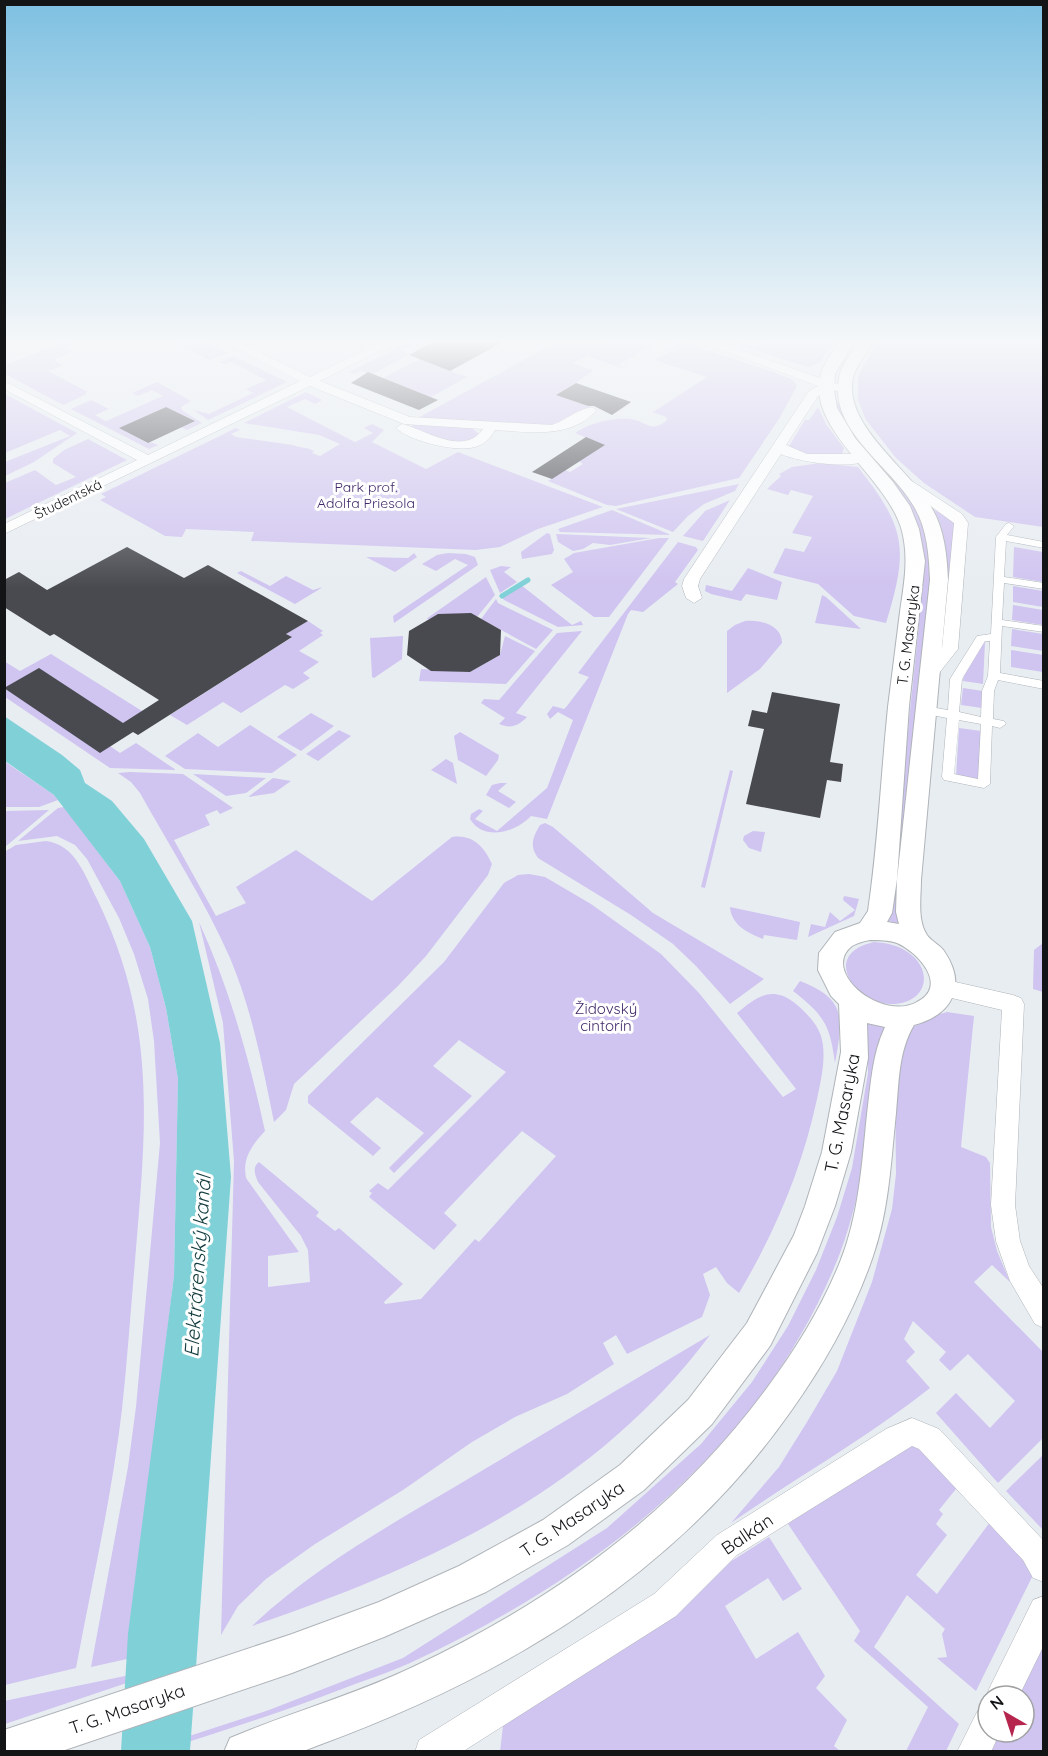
<svg xmlns="http://www.w3.org/2000/svg" width="1048" height="1756" viewBox="0 0 1048 1756" font-family="Quicksand,sans-serif">
<style>
.green{fill:#d0c4f0}
.water{fill:#7fd1d7}
.lines{fill:none;stroke-linecap:round;stroke-linejoin:round}
.stream{stroke:#7fd1d7;stroke-width:5}
.building{fill:#484a4f}
.pedestrian-casing{stroke:#afb4b9;stroke-width:1}
.minor-casing{stroke:#afb4b9;stroke-width:1}
.tertiary-casing{stroke:#afb4b9;stroke-width:2}
.pedestrian{fill:#fff;fill-rule:evenodd}
.minor{fill:#fff;fill-rule:evenodd}
.tertiary{fill:#fff;fill-rule:evenodd}
.labels{text-anchor:middle;dominant-baseline:central;stroke-width:6;stroke-linejoin:round;paint-order:stroke}
.far-park-label{font-size:14px;fill:#41286a;stroke:#fff}
.far-street-label{font-size:14px;fill:#121416;stroke:#fff}
.street-label{font-size:15px;fill:#121416;stroke:#fff}
.park-label{font-size:15px;fill:#41286a;stroke:#fff}
.near-street-label{font-size:18px;fill:#121416;stroke:#fff}
.near-water-label{font-size:20px;font-style:italic;fill:#123b3d;stroke:#fff}
</style>
<rect width="100%" height="100%" fill="#e8edf2"/>
<path class="green" d="M52,342H76L64,347L73,352L53,360L63,365L48,371L88,392L85,393L87,394L63,405L5,374V365L56,345Z
M173,342H205L228,353L209,360Z
M409,342L433,343C421,349 415,341 402,350L409,355L373,374L361,371L355,374L349,372Z
M616,342H658L618,365L628,370L587,356L573,363L593,371L557,395L590,407L558,425L416,419L549,346Z
M665,342H683L770,371L792,379L797,386L779,419L739,478L616,506L607,505L548,481L565,470L570,472L583,464L579,461L604,445L575,433C590,423 610,418 628,419C646,419 649,435 667,420L666,417L653,412L707,377L654,360L678,347Z
M727,342H740L754,347L761,342H834L819,363L809,367Z
M877,342H1043V527L975,517L924,483L896,458L866,420L858,400V376Z
M233,356L287,382L208,420L194,410L209,414L253,393L246,389L266,380L231,362L224,364L219,362Z
M420,359L467,377L431,397L383,378Z
M157,382L191,401L181,407L182,410L202,423L187,430L181,427L194,420L166,407L120,428L147,443L150,442L158,445L149,449L71,409L91,400L109,409L95,415L106,421L163,396L152,390L138,396L132,393Z
M306,392L322,400L315,404L305,399L287,407L355,442L373,433L364,428L372,424L384,430L372,442L426,469L458,452L603,507L538,529L500,547L476,550L251,541L254,532L186,529L182,537L165,536L100,500L106,497L101,494L236,428L240,430L231,434L236,437L293,445C301,448 307,447 314,451L312,453L320,456L340,444L319,435L244,423Z
M5,394L77,433L34,462L5,476V462L70,436L60,430L5,453Z
M835,401L839,403L846,418C867,444 912,491 922,521C928,538 929,554 931,571L899,924L888,921L918,634L924,554L915,519L847,429L835,408Z
M818,407L826,424L844,448L842,454C826,454 802,458 789,446L805,420H809Z
M413,424L472,428L480,435C456,450 435,436 411,427Z
M88,439L127,460L5,519V483L35,470L56,485L76,477L53,463V459L64,450Z
M820,463L858,467C906,528 909,548 886,623L854,616L818,584L773,573L785,548L804,552L812,537L792,533L813,496L791,490L788,495L767,489L781,476L779,474L792,467Z
M739,484L735,491L704,504L688,516L673,532L616,509Z
M730,500L703,541L683,536L705,511Z
M931,508L953,521L955,524L946,643H942L947,563L943,538Z
M612,510L671,535L560,532L558,529Z
M547,533L550,534L554,550L552,554L522,559L521,552Z
M556,534L651,538L610,545L593,543L583,549L573,551L558,542Z
M659,538H669L609,617H594L551,585L573,572L564,559L574,553Z
M678,542L696,547L698,550L675,582L678,584L643,612L631,610L628,614L547,819L531,816C516,832 484,842 470,819L471,814L479,809L483,811L475,819L497,831L547,788L573,720L558,712L550,719L547,714L553,706L564,709L567,706L589,677L578,673Z
M1014,547L1043,552V582L1013,577Z
M414,553L417,557L395,572L366,557L408,558Z
M448,553L466,554L475,557L478,565L394,623L393,616L468,565L455,559L436,571L422,564L437,555Z
M501,566L511,567L504,572L517,582L500,593L490,570Z
M748,568L782,582L777,600L746,594L741,601L711,594L705,591L706,585L732,591Z
M241,571L270,586L286,576L313,590L323,587L295,604L237,573Z
M486,577L495,595L477,617L426,619Z
M521,585L572,625L581,621L583,625L558,627L504,600L502,597Z
M1013,586L1043,591V607L1013,602Z
M822,595L826,597L861,629L815,623Z
M496,599L498,603L553,630L536,649L481,619Z
M1013,605L1043,610V625L1012,620Z
M308,621L323,631L320,633L323,635L299,651L319,662L303,673L310,678L293,689L285,685L241,713L223,702L187,725L170,715L291,638L286,634Z
M745,621C760,620 782,624 782,643L760,669L727,693V631L735,625Z
M1012,629L1043,634V651L1011,646Z
M582,631L516,713L527,717C518,726 511,729 499,724L505,718L481,703L484,699L499,700L557,633Z
M403,636L402,659L374,678L372,677L370,638Z
M505,636L535,651L506,684L419,681L421,669L470,672L500,655Z
M983,642H985L983,684L963,681L964,673Z
M1011,650L1043,655V672L1011,667Z
M51,654L142,711L100,753L110,746L120,753L136,743L176,770L110,768L5,697L4,661L20,671Z
M963,688L983,691L982,708L961,705Z
M311,713L334,726L301,751L277,737Z
M250,725L297,755L272,773L185,769L165,756L198,733L218,747Z
M959,728L981,731L978,781L956,777Z
M339,730L351,736L318,761L306,754Z
M460,732L499,755L498,760L486,776L458,760L454,736Z
M446,759L453,763L457,784L431,770Z
M4,761L54,795L58,800L39,807H5Z
M730,770L733,771L705,888L701,887Z
M130,772L183,774L233,808L220,814L217,810L205,815L210,825L174,840L216,916L246,903L236,887L296,850L372,901L452,837C472,834 484,846 492,864L488,875L426,956L398,986L294,1084L286,1110L274,1122C263,1068 252,1010 230,958C205,901 170,847 140,793L131,782L118,773Z
M193,774L266,778L246,793L226,796Z
M273,778L291,781L274,793L248,797Z
M500,783H507L498,791L516,802L509,808L486,795L492,785Z
M64,807L120,881L150,947L166,1008L178,1079L174,1276L127,1659L91,1667L128,1467L136,1407L160,1143L154,1041L148,999L134,954L119,918L87,859L75,845L57,836L18,841L58,808Z
M49,810L5,847V811Z
M545,823L553,827L653,913L764,979L730,1004L696,966L673,944L631,915L538,858C529,846 533,837 540,825Z
M753,831L765,832L761,852L749,848L743,840L744,836Z
M46,841C76,845 85,876 97,899C160,1029 145,1135 134,1273C130,1318 127,1364 122,1409C112,1496 92,1582 76,1668L5,1685L4,852L16,845Z
M529,874L545,877L591,904L661,954L699,993L783,1097L796,1089L737,1013C755,998 770,986 792,1001C803,1009 817,1023 821,1036C827,1055 821,1080 817,1099C802,1169 775,1232 739,1293L727,1283L716,1267L703,1274L710,1295L702,1317L627,1354L616,1335L603,1343L614,1364L567,1394L515,1417L472,1442L403,1490L315,1544L266,1579L238,1606L221,1635L234,1161L223,1023L199,922C230,990 249,1058 265,1131C252,1145 242,1158 246,1178L299,1252L268,1256V1287L310,1282L308,1250L301,1236L258,1182C255,1175 252,1167 259,1162L319,1212L316,1216L335,1231L339,1228L403,1284L384,1302L385,1304L421,1299L475,1239L479,1242L556,1156L522,1131L444,1213L457,1225L434,1250L369,1197L372,1193L369,1191L378,1183L388,1190L506,1072L459,1040L433,1066L472,1096L394,1173L389,1168L424,1133L377,1097L350,1122L381,1148L373,1156L308,1103V1096L444,962L504,883L518,875Z
M844,896L859,899L854,916L808,937L811,924L825,927L830,912L840,921L855,910L843,900Z
M730,907L800,922L797,940L764,935L763,939C747,933 731,924 730,907Z
M874,942C887,943 898,945 909,953C929,967 930,994 905,1002C863,1016 814,955 874,942Z
M1043,943V992L1033,989L1034,950Z
M800,981C847,999 843,1019 835,1063C830,1025 824,1015 793,991Z
M947,1012L974,1016L961,1147L986,1157L990,1163L991,1227L997,1251L1010,1282L992,1265L974,1282L1043,1352V1438L998,1483L936,1413L956,1393L990,1428L1015,1401L968,1354L950,1371L939,1360L946,1352L913,1321L904,1339L915,1352L906,1361L930,1388C867,1438 797,1477 731,1523L779,1467L807,1422L837,1371L872,1282L892,1209L896,1174L895,1076L909,1029L937,1015Z
M867,1022L884,1027V1030C873,1103 866,1184 840,1253C765,1447 593,1579 410,1663C388,1673 365,1680 342,1689C282,1712 220,1732 159,1751L140,1752L269,1710L403,1658L607,1528L701,1444L752,1382L788,1326L816,1270L837,1217L852,1168L868,1073Z
M710,1335C594,1490 430,1565 252,1626C314,1567 390,1525 463,1482C545,1433 627,1384 710,1335Z
M907,1443H920L960,1484L939,1510L943,1514L936,1524L947,1535L916,1575L937,1594L993,1518L1034,1573L976,1691L937,1658L947,1657L942,1634L945,1629L907,1595L874,1647L959,1724L946,1751H906L928,1707L854,1641L860,1631L788,1524L833,1490Z
M1043,1455V1530L1006,1491Z
M769,1537L802,1589L783,1601L768,1578L725,1606L756,1659L798,1632L825,1676L816,1688L847,1720L834,1746L840,1751L500,1752L503,1726L680,1610L730,1562Z
M1043,1636V1751L987,1752L997,1732H1024V1696H1014Z
M183,1664L5,1724L4,1701Z"/>
<path class="water" d="M4,716L62,755L80,770L85,783L112,801L144,839L192,921L220,1043L231,1177L190,1751H121L128,1634L174,1276L178,1079L166,1008L150,947L120,881L54,795L5,761Z"/>
<g class="lines">
<path class="stream" d="M502,596L528,580"/>
</g>
<path class="building" d="M432,342H503L450,371L409,355Z
M368,372L438,400L419,410L351,383Z
M576,383L631,402L612,415L594,406H588L556,395Z
M166,407L195,421L148,443L119,428Z
M586,437L605,445L552,479L532,472Z
M127,547L184,578L208,565L308,621L286,634L292,637L138,735L133,732L100,753L4,688L39,668L123,723L159,700L54,634L50,636L4,607V580L19,572L47,590Z
M471,613L501,630L500,655L470,672L431,671L407,655L409,631L438,614Z
M772,692L840,704L830,762L843,764L841,782L827,780L820,818L746,804L764,729L748,726L752,710L767,713Z"/>
<g class="lines">
<defs>
<path id="pedestrian" d="M1009,523L1014,526L1007,535L1044,542V548L1006,541L1004,577L1044,583V589L1004,583L1002,620L1044,626V632L1002,626L1000,673L1044,681V689L998,680L994,691L993,719L1004,721L1006,724L1000,728L992,726L990,784L984,788L944,780L942,777L947,718L932,715L930,712L936,708L948,710L950,679L977,636L991,634L996,537L1006,524ZM985,641H990L988,676L982,691L981,717L959,712L962,679ZM959,720L981,724L978,779L954,774Z"/>
<path id="minor" d="M224,342H239L310,377L381,342H396L320,381L410,417L552,425C565,421 581,406 594,408L596,411C570,439 530,432 495,430C491,437 486,443 478,446C460,454 409,441 396,428L402,424C426,430 464,457 483,429L404,424L310,386L4,534V524L137,460L4,389V381L148,455L300,381Z
M700,342H717L840,385V391L829,390L818,396L786,445L807,454H864L871,458C856,471 798,462 781,454L700,579L698,586L702,598L694,603L686,598L682,586L684,579L809,391L818,386Z
M904,476L962,514L968,523L958,649L936,677H924L922,673L942,648L954,523L899,483L897,480Z
M942,979L1013,995L1021,998L1024,1004L1015,1205L1020,1241L1029,1266L1044,1289V1328L1035,1324L1010,1281L996,1241L991,1205L1002,1010L935,994L931,988L935,982Z
M912,1418L939,1429L1043,1540L1044,1582L1033,1578L1023,1560L919,1449L912,1446L737,1555L676,1616L462,1752H415L419,1740L654,1594L717,1535L886,1429Z
M1044,1596V1645L1019,1696H988V1701L986,1696L991,1685L1033,1600Z
M988,1707V1732H1000L991,1752H957L977,1712Z"/>
<path id="tertiary" d="M840,342H854L835,374L834,391L837,408L855,438L893,482L910,506L919,529L925,561L909,706L897,879L892,913L887,922L899,924L896,912L897,880L930,580C929,554 927,527 913,505C890,465 829,431 839,378C841,365 852,354 859,342H873C867,353 858,363 854,374C839,422 908,468 930,505C944,527 947,554 948,580L921,880C921,897 917,920 927,935C931,941 940,945 944,951C968,986 952,1015 914,1025C898,1052 899,1083 896,1113C891,1161 889,1210 873,1256C854,1312 825,1363 791,1411C675,1576 506,1676 319,1745L301,1752H224L230,1738C291,1712 355,1695 415,1666C553,1601 676,1512 767,1388C796,1349 822,1307 840,1262C859,1215 862,1163 867,1114C871,1083 872,1055 885,1027L867,1023L868,1058L851,1152L835,1206L817,1253L770,1346L712,1424L644,1490L568,1545L486,1592L384,1637L292,1673L59,1752H4V1730L292,1634L379,1602L459,1566L543,1520L620,1465L688,1400L747,1323L794,1235L805,1206L822,1152L841,1052L839,1004L831,996L818,970L819,953L835,932L860,923L868,911C878,844 881,775 888,707C892,675 896,644 900,612C904,584 909,559 902,531C888,477 805,429 821,374C824,362 833,352 840,342ZM870,940C879,940 889,940 897,943C918,952 949,986 917,1002C881,1022 820,971 852,946C857,943 864,941 870,940Z"/>
</defs>
<use href="#pedestrian" class="pedestrian-casing"/>
<use href="#minor" class="minor-casing"/>
<use href="#tertiary" class="tertiary-casing"/>
<use href="#pedestrian" class="pedestrian"/>
<use href="#minor" class="minor"/>
<use href="#tertiary" class="tertiary"/>
</g>
<linearGradient id="sky" x2="0" y2="1"><stop stop-color="#7ec0e1"/><stop offset="0.58" stop-color="#f5f7f9"/><stop offset="1" stop-color="#f5f7f9" stop-opacity="0"/></linearGradient>
<rect width="1048" height="588" fill="url(#sky)"/>
<g class="labels">
<g class="far-park-label">
<text x="366" y="487">Park prof.<tspan x="366" dy="16">Adolfa Priesola</tspan></text>
</g>
<g class="far-street-label">
<text transform="translate(68 499) rotate(-26)">Študentská</text>
</g>
<g class="street-label">
<text transform="translate(908 635) rotate(-83)">T. G. Masaryka</text>
</g>
<g class="park-label">
<text x="606" y="1008">Židovský<tspan x="606" dy="17">cintorín</tspan></text>
</g>
<g class="near-street-label">
<text transform="translate(842 1113) rotate(-79)">T. G. Masaryka</text>
<text transform="translate(572 1519) rotate(-34)">T. G. Masaryka</text>
<text transform="translate(747 1534) rotate(-34)">Balkán</text>
<text transform="translate(127 1709) rotate(-19)">T. G. Masaryka</text>
</g>
<g class="near-water-label">
<text transform="translate(197 1266) rotate(-86)">Elektrárenský kanál</text>
</g>
</g>
<rect width="1048" height="1756" fill="none" stroke="#121416" stroke-width="12"/>
<g transform="translate(1006 1714) rotate(321)"><circle r="28" fill="#ffffff" stroke="#a0a1a2" stroke-width="1.5"/>
<path d="M0-4.5L10 22L0 15L-10 22Z" fill="#b6254e"/>
<text y="-9" font-size="16" font-weight="bold" text-anchor="middle" fill="#121416">N</text>
</g>
</svg>
